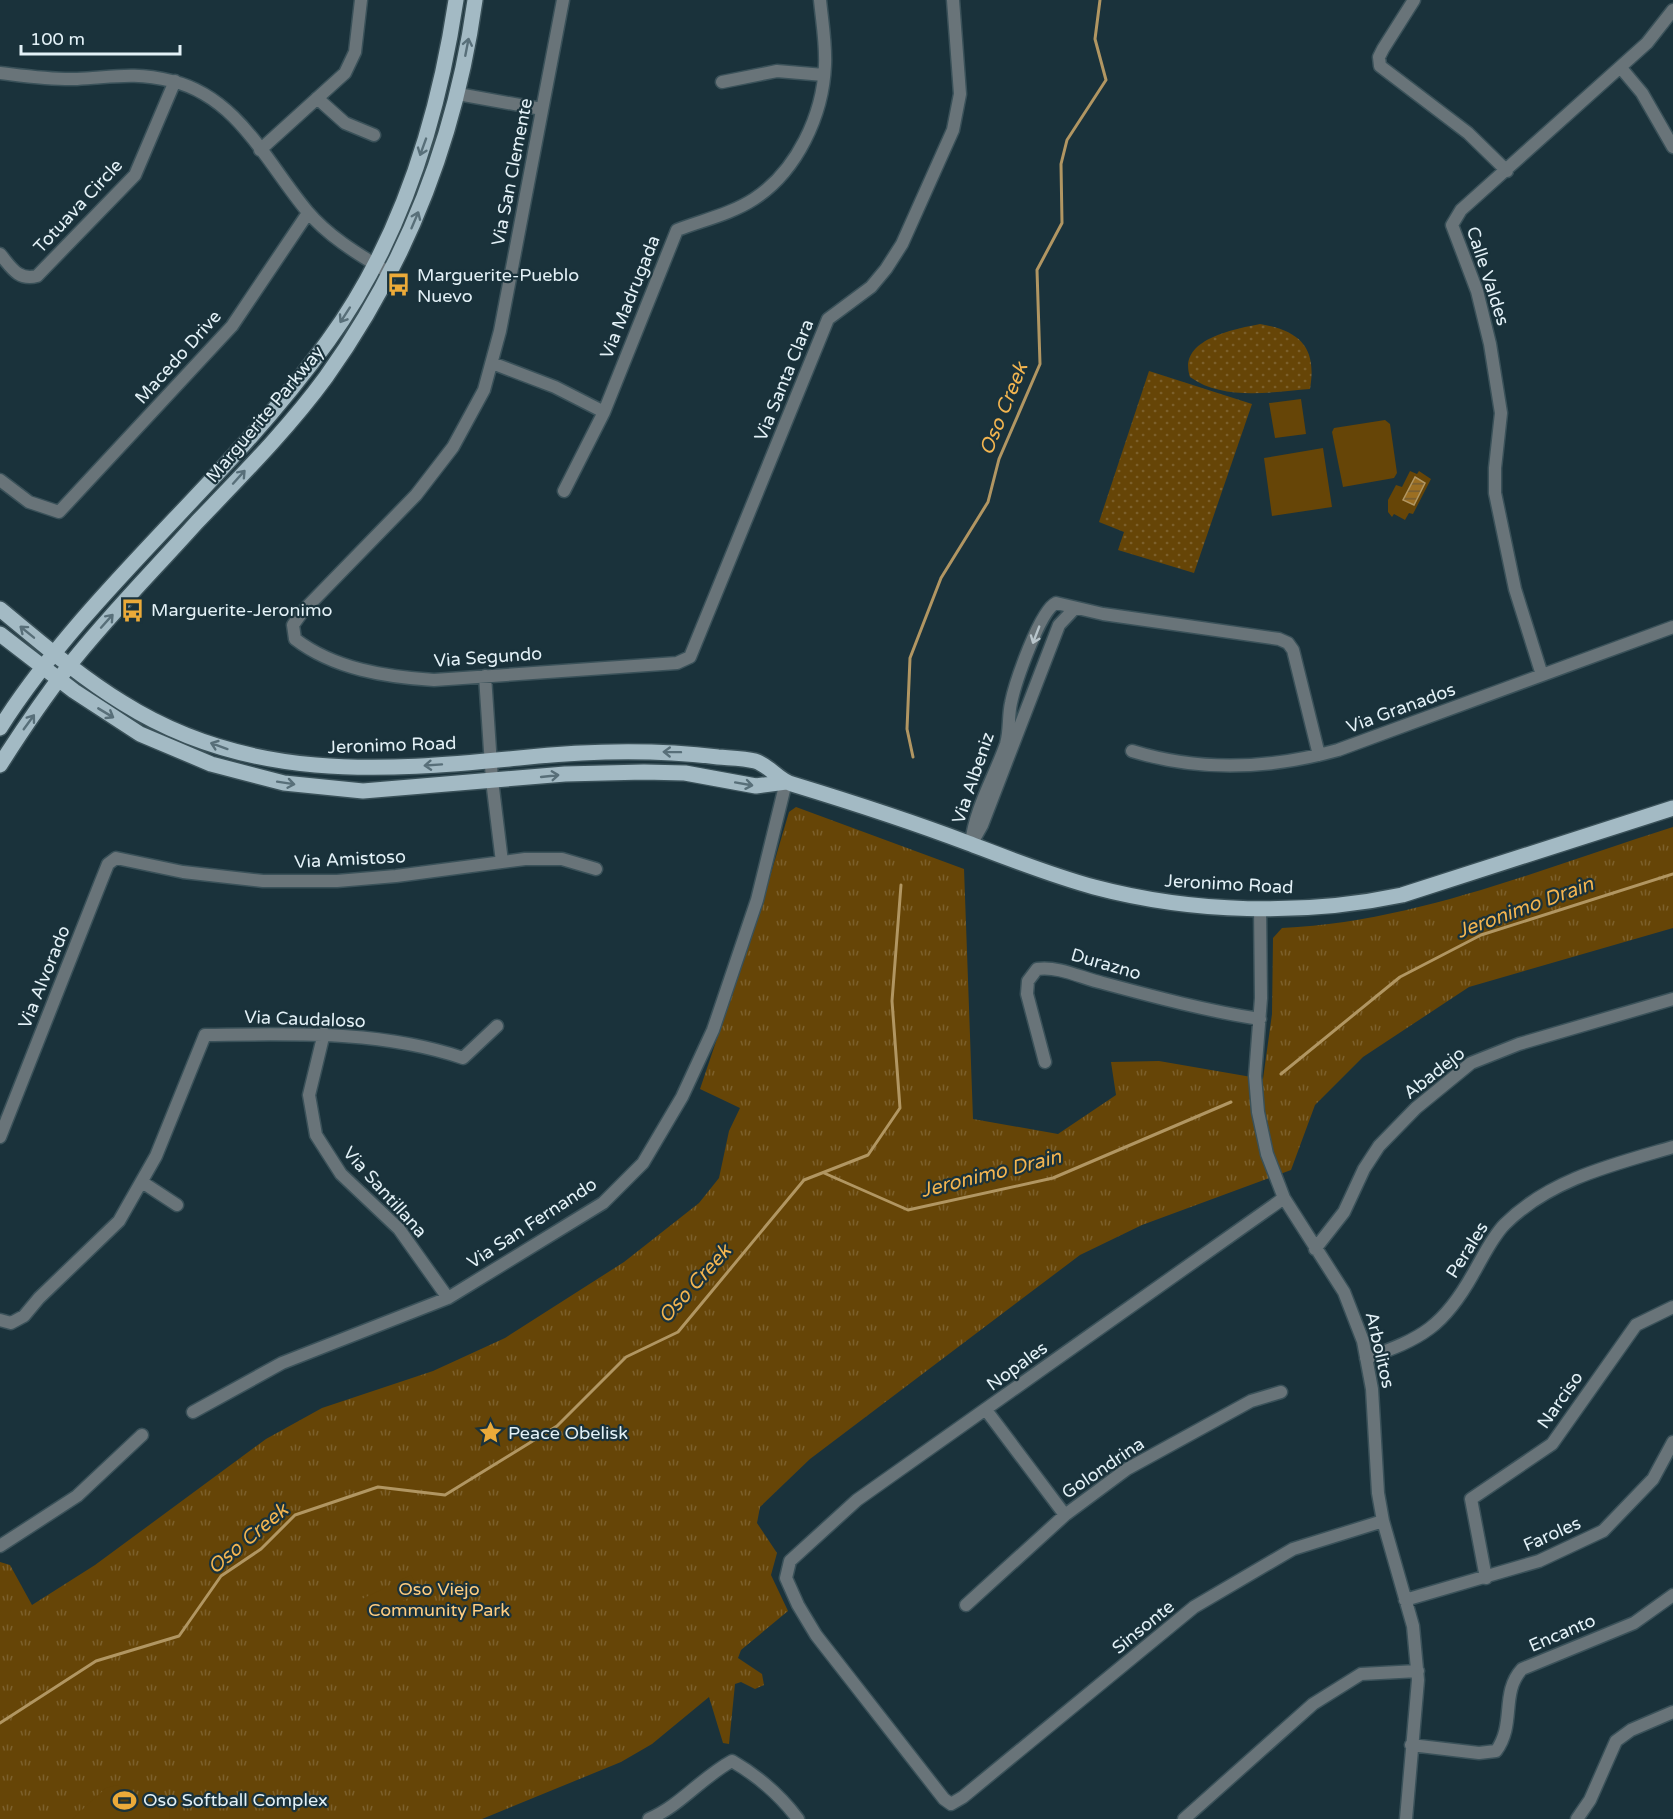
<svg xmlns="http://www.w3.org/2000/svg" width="1673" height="1819" viewBox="0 0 1673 1819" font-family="'Varela Round',sans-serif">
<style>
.grass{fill:url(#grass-dots)}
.park{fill:url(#park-tufts)}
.pitch{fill:#664507}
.water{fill:url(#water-rules);stroke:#b19662;stroke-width:1.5}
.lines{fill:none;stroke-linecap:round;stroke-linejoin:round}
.stream{stroke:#b19662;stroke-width:3}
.minor-casing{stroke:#3a5159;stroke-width:15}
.major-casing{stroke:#3a5159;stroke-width:18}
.minor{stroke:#697479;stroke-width:12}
.major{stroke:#a3bac4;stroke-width:15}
.oneway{stroke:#586f79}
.oneway2{stroke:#b8c5cb}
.labels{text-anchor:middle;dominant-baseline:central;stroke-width:4.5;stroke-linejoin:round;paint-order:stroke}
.street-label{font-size:18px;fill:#e3f1f7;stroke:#1a323b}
.poi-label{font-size:18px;fill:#e3f1f7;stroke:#1a323b;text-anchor:start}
.park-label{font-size:18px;fill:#ffcd81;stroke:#1a323b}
.water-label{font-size:20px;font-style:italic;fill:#f3b550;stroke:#1a323b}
</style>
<defs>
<pattern id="grass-dots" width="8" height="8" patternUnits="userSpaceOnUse" patternTransform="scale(1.5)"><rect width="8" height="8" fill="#664507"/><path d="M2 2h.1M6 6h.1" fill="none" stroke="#7c602c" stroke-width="1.8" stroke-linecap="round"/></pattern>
<pattern id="park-tufts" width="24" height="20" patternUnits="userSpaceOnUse" patternTransform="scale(1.5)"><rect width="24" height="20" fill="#664507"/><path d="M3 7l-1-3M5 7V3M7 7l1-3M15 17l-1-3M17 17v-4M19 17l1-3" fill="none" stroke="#7c602c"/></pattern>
<pattern id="water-rules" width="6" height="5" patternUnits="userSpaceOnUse" patternTransform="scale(1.5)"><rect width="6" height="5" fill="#9c6f22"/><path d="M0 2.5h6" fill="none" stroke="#745d34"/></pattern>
</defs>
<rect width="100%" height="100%" fill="#1a323b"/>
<path class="grass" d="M1260,324C1301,331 1317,348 1310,389C1272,392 1223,401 1190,377C1177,339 1235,329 1260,324Z
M1149,371L1252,404L1194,573L1118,550L1124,532L1099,522Z"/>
<path class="park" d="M796,807L964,869L973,1119L1058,1134L1116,1095L1111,1062L1159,1061L1263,1079L1272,1014L1273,938L1282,928C1417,922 1545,867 1673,827V928L1469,987L1363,1057L1315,1105L1291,1170L1142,1225L1080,1255L810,1459L760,1507L757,1523L777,1553L771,1575L788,1611L741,1650L738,1658L762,1674L764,1685L755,1689L741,1682L735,1684L729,1744L723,1743L709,1697L652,1744L621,1762L482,1819H0V1562L10,1565L32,1605L95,1565L266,1439L322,1408L433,1371L505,1338L624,1262L699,1203L719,1178L729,1131L740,1108L700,1089L759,914L789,812Z"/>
<path class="pitch" d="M1301,399L1306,434L1275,438L1269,403Z
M1385,420L1390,424L1397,473L1394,478L1343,487L1332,432L1334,428Z
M1323,448L1332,507L1272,516L1264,458Z
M1410,471L1417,474L1419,471L1431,479L1413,514L1409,513L1405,520L1394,514L1392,517L1388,512V500L1396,485L1402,487Z
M411,1575L420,1593L369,1616L362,1599Z
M117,1785L140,1796H156L160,1802L169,1806L170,1819H72L106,1788Z"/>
<path class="water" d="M1415,477L1425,483L1414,505L1403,500Z"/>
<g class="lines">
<path class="stream" d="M913,757L907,729L910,658L941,578L988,502L999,459L1040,364L1037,270L1062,223L1061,164L1067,140L1106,80L1095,39L1100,0
M1281,1074L1400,977L1481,935L1673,874
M824,1173L908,1210L1053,1178L1231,1102
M0,1723L96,1661L179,1636L221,1576L261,1549L295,1515L378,1487L445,1495L557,1426L626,1357L678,1332L804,1180L868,1155L900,1108L892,1001L901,885"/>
<defs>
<path id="minor" d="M563,0L500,331L484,390L453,447L416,495L303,611L293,625L295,639C334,669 386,677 434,680L677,663L690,657L828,319L871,287L886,269L902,244L953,130L960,94L953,0
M1414,0L1383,49L1379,57L1380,66L1468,133L1507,171
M1621,68L1642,93L1673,147
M0,73C25,76 52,80 77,79C115,77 134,72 172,81C238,97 267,163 307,211C327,235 356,253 383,269
M722,82L777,71L824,75
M458,94L542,109
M317,98L345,123L374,135
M260,150L345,73L355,52L361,0
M0,254C11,267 18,281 37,276L135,175L175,81
M492,363L555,387L604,412
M0,480L29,502L59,512L232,326L308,213
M564,491L604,412L677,230C703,220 731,214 754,199C797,171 823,115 825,65C826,43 822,21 820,0
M1542,675L1515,589L1495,493V468L1501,413L1490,344L1477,291L1452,225L1461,210L1647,43L1673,10
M485,676L492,780L502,862
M1132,751C1200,772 1270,769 1338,750L1673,627
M973,841L982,825L1059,625L1075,608
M971,844C975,808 994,778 1006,744C1010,730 1008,716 1011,703C1015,683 1040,610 1056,603L1103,614L1279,639L1288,643L1293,650L1319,755
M1260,908L1261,998L1255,1076L1258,1112L1267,1154L1284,1198L1344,1292L1363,1341L1372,1389L1378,1493L1383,1521L1413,1626L1418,1680L1406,1819
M324,1033L309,1095L316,1135L341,1174L399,1229L448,1298
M1045,1062L1027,994L1028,981L1037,969C1060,966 1081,978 1103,983C1155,997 1207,1011 1260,1019
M0,1137L100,884L108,864L116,858L183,872L263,881H337L396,876L525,859H562L596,869
M142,1182L177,1205
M1284,1198L857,1500L790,1561L786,1578L798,1605L816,1635L944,1799L951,1804L963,1797L1194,1607L1293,1549L1383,1521
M1315,1249L1344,1212L1364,1169L1379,1146L1416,1108L1471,1063L1519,1044L1673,999
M0,1320L11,1323L24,1316L39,1298L119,1221L156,1156L205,1035C292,1034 379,1030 463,1058L497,1026
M1366,1358C1422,1339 1444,1326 1473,1274C1483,1257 1492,1237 1505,1224C1550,1179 1615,1164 1673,1147
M986,1410L1065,1515
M193,1412L282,1363L448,1298L603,1203L643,1163L682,1097L713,1030L757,900L786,782
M0,1546L77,1496L142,1435
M1486,1578L1471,1499L1552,1444L1636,1325L1673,1307
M1405,1600L1539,1561L1603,1531L1653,1479L1673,1442
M966,1605L1065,1515L1127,1469L1251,1401L1281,1392
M1411,1745L1479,1753L1496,1751C1516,1724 1500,1693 1522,1669L1634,1623L1673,1595
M649,1819C680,1806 702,1777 732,1761C758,1776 780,1795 798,1819
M1184,1819L1313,1704L1361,1674L1418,1671
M1577,1819L1590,1800L1616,1741L1631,1730L1673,1712"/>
<path id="major" d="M0,609C40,642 79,676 123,703C247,781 380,772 519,758C584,751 652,749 718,757C730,758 744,758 755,761C769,765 778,780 792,784C851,802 910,821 968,843C1010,859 1050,875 1094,887C1192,913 1303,916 1402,895L1673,808
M0,634L74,691L140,734L211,764L284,783L363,791L565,774L644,772L685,773L756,786L786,782
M0,728C60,633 151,546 227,463C263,424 297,384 328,341C400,242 438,120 456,0
M0,765C21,732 44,698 68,667C108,616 154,570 197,522C241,476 288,429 326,377C406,265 456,137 475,0"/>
</defs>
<use href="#minor" class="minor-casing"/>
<use href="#major" class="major-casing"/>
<use href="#minor" class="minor"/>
<use href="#major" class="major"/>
</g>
<defs><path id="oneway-shaft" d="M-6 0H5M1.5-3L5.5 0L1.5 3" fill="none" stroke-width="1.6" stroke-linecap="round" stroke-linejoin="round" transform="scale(1.5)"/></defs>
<g class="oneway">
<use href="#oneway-shaft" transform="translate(467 47) rotate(-79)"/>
<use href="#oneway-shaft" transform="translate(423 147) rotate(110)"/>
<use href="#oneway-shaft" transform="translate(415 220) rotate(-67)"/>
<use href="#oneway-shaft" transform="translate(345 315) rotate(123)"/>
<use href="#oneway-shaft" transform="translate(239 477) rotate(-48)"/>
<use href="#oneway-shaft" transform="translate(107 621) rotate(-48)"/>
<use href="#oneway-shaft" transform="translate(27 632) rotate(-141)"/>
<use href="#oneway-shaft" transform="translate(106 713) rotate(31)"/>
<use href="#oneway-shaft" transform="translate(29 722) rotate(-54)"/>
<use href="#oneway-shaft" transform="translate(219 746) rotate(-160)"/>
<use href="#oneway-shaft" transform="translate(672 752) rotate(-179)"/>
<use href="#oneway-shaft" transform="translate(433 765) rotate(176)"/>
<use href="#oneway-shaft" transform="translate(550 776) rotate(-6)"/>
<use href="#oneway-shaft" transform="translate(286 783) rotate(9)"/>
<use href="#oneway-shaft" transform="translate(744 784) rotate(10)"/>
</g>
<use class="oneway2" href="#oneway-shaft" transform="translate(1036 635) rotate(111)"/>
<defs>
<symbol id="bus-bare" viewBox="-9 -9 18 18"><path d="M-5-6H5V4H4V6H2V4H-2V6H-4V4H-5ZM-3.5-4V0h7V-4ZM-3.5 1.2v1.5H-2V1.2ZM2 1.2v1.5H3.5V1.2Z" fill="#ebaa39" stroke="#1a323b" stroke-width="2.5" paint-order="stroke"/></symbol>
<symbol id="sight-bare" viewBox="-9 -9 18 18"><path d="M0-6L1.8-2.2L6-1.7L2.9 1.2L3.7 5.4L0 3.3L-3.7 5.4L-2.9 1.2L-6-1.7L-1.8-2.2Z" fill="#ebaa39" stroke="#1a323b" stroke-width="2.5" paint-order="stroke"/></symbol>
<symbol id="stadium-bare" viewBox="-9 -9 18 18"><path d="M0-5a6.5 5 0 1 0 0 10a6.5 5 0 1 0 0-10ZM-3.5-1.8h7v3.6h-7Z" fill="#ebaa39" stroke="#1a323b" stroke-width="2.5" paint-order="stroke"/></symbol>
</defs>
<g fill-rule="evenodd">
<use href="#bus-bare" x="382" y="268" width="33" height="33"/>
<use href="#bus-bare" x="116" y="594" width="33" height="33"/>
<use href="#sight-bare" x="474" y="1416" width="33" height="33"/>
<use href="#stadium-bare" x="108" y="1784" width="33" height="33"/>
</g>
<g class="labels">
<g class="street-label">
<text transform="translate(512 172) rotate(-79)">Via San Clemente</text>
<text transform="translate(78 206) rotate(-47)">Totuava Circle</text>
<text transform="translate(1488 276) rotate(72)">Calle Valdes</text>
<text transform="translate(630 297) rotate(-68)">Via Madrugada</text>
<text transform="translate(178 357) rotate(-48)">Macedo Drive</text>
<text transform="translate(784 380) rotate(-68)">Via Santa Clara</text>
<text transform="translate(265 414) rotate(-50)">Marguerite Parkway</text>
<text transform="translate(488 657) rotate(-4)">Via Segundo</text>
<text transform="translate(1401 708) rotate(-20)">Via Granados</text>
<text transform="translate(392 745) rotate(-2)">Jeronimo Road</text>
<text transform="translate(973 778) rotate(-71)">Via Albeniz</text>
<text transform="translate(350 859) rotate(-3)">Via Amistoso</text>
<text transform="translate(1229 884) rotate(3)">Jeronimo Road</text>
<text transform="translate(1106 964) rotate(16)">Durazno</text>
<text transform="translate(44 977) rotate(-68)">Via Alvorado</text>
<text transform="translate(305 1019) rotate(2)">Via Caudaloso</text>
<text transform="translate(1434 1073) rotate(-38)">Abadejo</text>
<text transform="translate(385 1192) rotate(48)">Via Santillana</text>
<text transform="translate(532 1223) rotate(-33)">Via San Fernando</text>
<text transform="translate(1467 1250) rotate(-58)">Perales</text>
<text transform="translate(1380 1350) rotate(77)">Arbolitos</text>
<text transform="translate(1017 1366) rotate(-36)">Nopales</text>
<text transform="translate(1560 1400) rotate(-55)">Narciso</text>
<text transform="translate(1103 1468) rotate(-34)">Golondrina</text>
<text transform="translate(1552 1534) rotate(-24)">Faroles</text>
<text transform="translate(1143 1627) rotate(-39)">Sinsonte</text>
<text transform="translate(1562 1633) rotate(-23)">Encanto</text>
</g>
<g class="poi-label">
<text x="417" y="275">Marguerite-Pueblo<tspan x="417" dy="21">Nuevo</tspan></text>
<text x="151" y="610">Marguerite-Jeronimo</text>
<text x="508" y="1433">Peace Obelisk</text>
<text x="143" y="1800">Oso Softball Complex</text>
</g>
<g class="park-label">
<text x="439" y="1589">Oso Viejo<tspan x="439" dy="21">Community Park</tspan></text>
</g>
<g class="water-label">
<text transform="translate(1004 409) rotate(-68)">Oso Creek</text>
<text transform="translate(1525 908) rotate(-20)">Jeronimo Drain</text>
<text transform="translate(991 1174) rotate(-14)">Jeronimo Drain</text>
<text transform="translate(695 1284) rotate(-48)">Oso Creek</text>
<text transform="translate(248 1539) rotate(-40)">Oso Creek</text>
</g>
</g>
<path d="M21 45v9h159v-9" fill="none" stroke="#e3f1f7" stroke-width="3"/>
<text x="30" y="45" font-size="18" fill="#e3f1f7" stroke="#1a323b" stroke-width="4.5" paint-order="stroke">100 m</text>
</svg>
